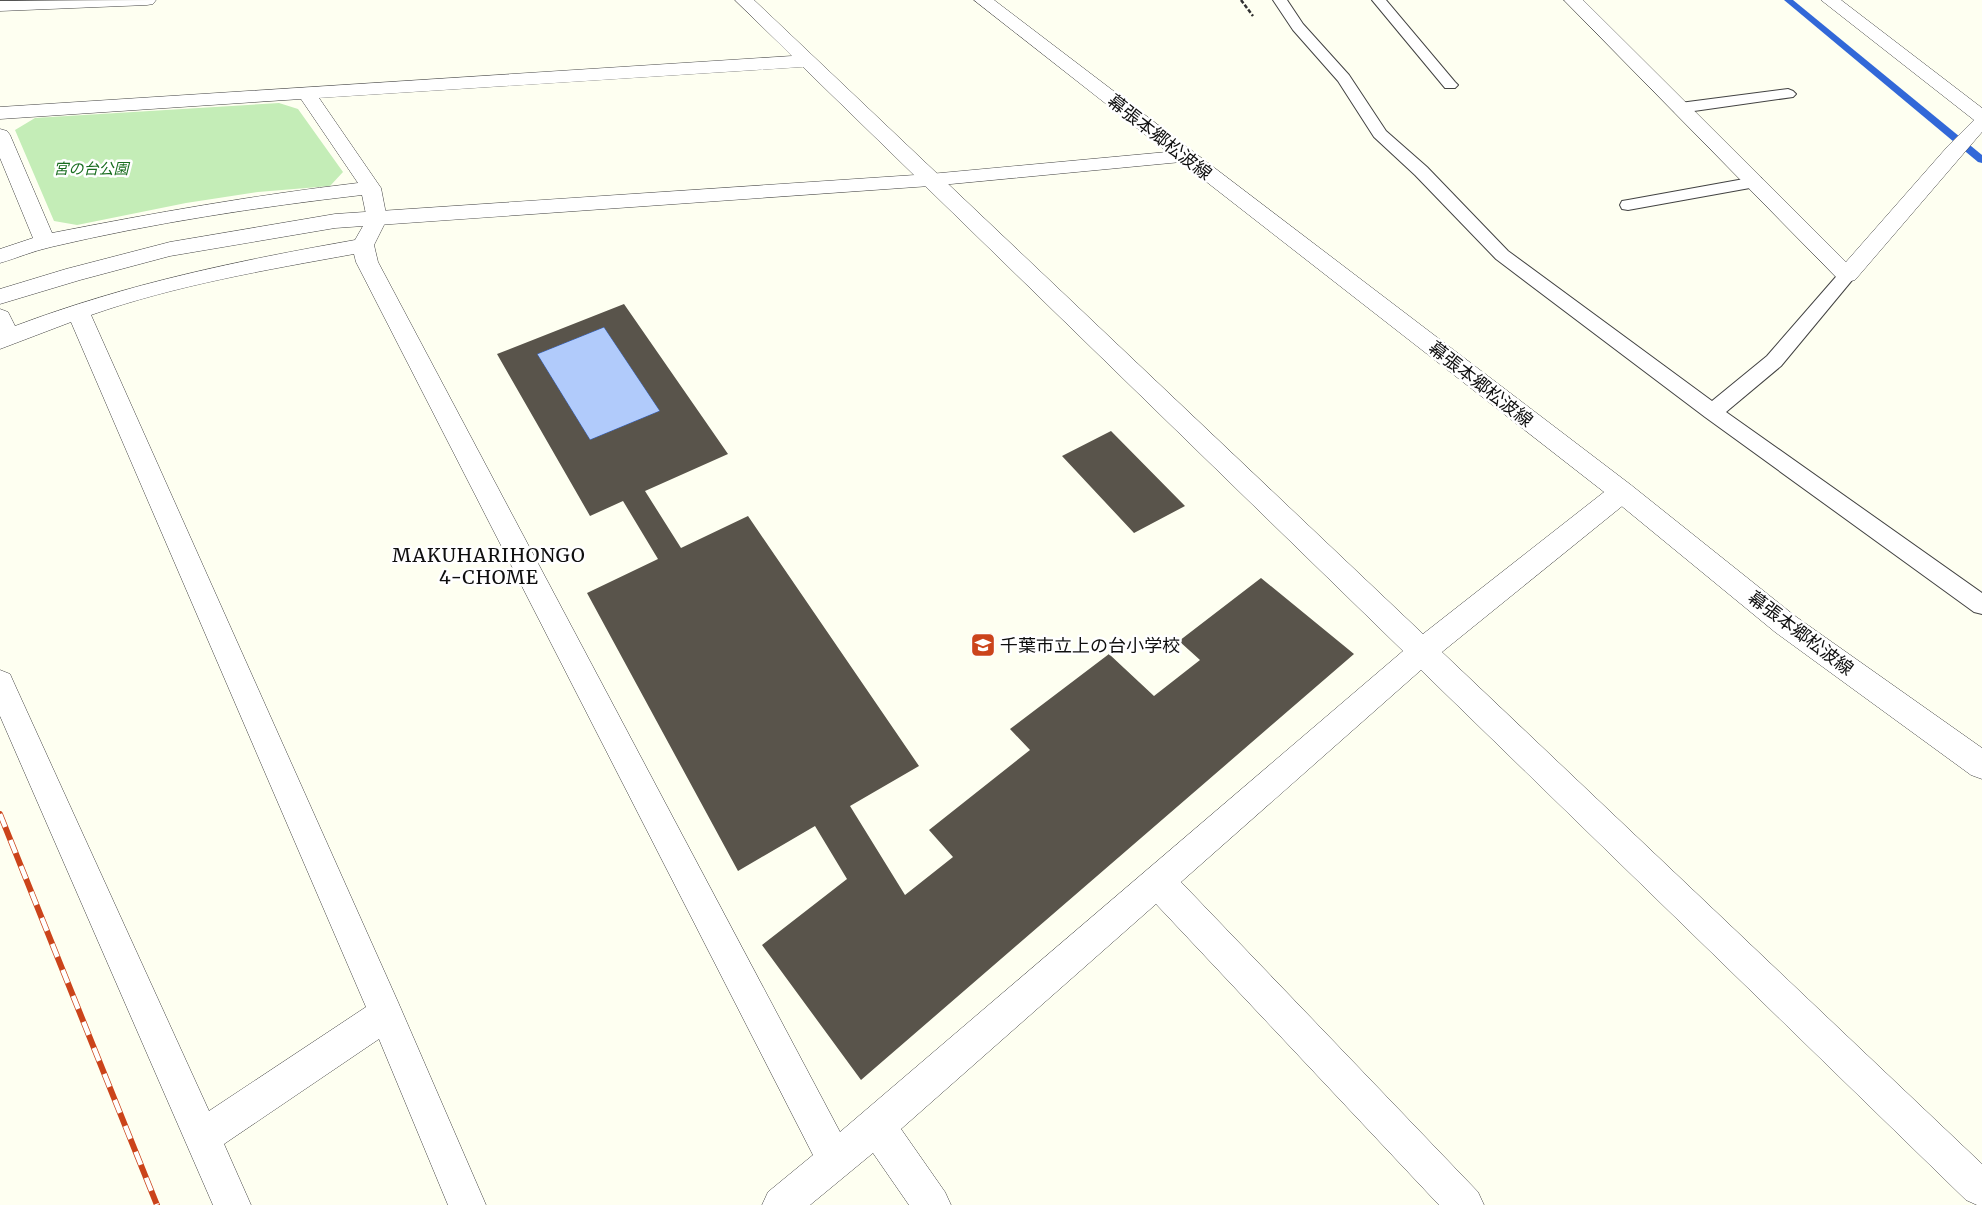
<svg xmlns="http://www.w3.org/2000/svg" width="1982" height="1205" viewBox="0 0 1982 1205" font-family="Merriweather,'Noto Sans JP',serif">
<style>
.green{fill:#c4edb7}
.water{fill:#b1cbfb;stroke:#3268d8}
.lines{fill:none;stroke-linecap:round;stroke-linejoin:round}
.stream{fill:#3268d8;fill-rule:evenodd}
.building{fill:#59544b;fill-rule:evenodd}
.service-casing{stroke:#424242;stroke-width:2}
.minor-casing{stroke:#424242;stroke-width:1}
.tertiary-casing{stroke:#424242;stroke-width:1}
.path{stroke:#313131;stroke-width:2.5;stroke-dasharray:4 2;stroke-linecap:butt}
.service{fill:#fff;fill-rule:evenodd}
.minor{fill:#fff;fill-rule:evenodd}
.tertiary{fill:#fff;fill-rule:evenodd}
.rail-casing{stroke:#cb441b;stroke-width:6}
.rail{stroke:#fff;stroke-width:4.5;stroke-dasharray:14;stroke-linecap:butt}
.labels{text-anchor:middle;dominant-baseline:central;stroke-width:5;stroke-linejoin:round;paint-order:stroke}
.far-park-label{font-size:15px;font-style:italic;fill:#196d1f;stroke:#fff}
.street-label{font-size:18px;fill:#0f0f0f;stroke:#fff}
.poi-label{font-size:18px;fill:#0f0f0f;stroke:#fff;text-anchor:start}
.neighbourhood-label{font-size:19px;letter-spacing:1px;fill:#0f0f0f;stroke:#fff}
</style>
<rect width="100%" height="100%" fill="#fefff1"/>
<path class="green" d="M279,103L298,109L343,172L330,186L258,192L186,203L77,225L54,221L15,130L35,118Z"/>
<path class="water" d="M604,327L660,411L590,440L537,354Z"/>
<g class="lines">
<path class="stream" d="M1784,0H1793L1982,155V163L1978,162Z"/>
</g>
<path class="building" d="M624,304L728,454L645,491L681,548L748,516L919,766L850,806L905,895L953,857L929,830L1030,750L1010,729L1109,654L1154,696L1200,660L1179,641L1261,578L1354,654L861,1080L762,945L847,879L815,826L738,871L587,593L658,559L623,501L590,516L497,354ZM604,327L660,411L590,440L537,354Z
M1111,431L1185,506L1134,533L1062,456Z"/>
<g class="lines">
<defs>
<path id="service" d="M1273,0H1287L1303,24L1349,75L1386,131L1427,167L1508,251L1712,401L1767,356L1841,271L1847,269L1853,271L1856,275L1853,279L1781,366L1726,412L1982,593V614L1974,612L1705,417L1496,259L1415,175L1374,137L1338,81L1293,30Z
M1372,0H1386L1455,82L1458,85L1455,88H1445Z
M1788,89L1793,91L1796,94L1793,97L1680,113L1674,111L1672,108L1674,105L1680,103Z
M1755,177L1761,178L1763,182L1761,186L1628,210L1622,209L1620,205L1622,201L1628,200Z"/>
<path id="minor" d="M156,0L153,4L147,5L0,11V1Z
M735,0H754L1423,634L1613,485L1622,482L1631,485L1635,492L1631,499L1442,652L1982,1164V1205H1977L1966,1200L1421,670L1181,882L1478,1192L1484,1205H1439L1156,904L901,1129L945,1192L951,1205H909L873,1153L810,1205H762L768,1192L813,1155L356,262L354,254C266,270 176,285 91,315L398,1002L486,1205H448L379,1039L224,1144L251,1205H213L0,716V670L10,674L14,683L209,1111L366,1007L71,322L0,349V309L8,312L15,326C129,283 237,261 355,240L367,219L362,195C258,207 153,223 51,247C33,251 17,258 0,263V249L33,238L0,158V129L7,131L10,135L52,233C154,213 255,195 358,183L301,99L0,119V107L792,56ZM803,67L1403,651L840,1132L378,262L374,245L387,219L381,188L319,98Z
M1564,0H1583L1846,262L1948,146L1974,120L1821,0H1841L1982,108V132L1855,280L1847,282L1839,280Z"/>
<path id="tertiary" d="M974,0H994L1631,485L1795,616L1982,748V779L1971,775L1775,632L1613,499L1181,162L930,186L335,228L170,256L80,280L0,304V289L66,269L170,242L335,214L930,174L1167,152Z"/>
</defs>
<use href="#service" class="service-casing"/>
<use href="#minor" class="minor-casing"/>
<use href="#tertiary" class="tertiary-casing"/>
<path class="path" d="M1241,0L1253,16"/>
<use href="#service" class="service"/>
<use href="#minor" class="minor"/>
<use href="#tertiary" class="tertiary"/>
<defs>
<path id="rail" d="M0,814L157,1205"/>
</defs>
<use href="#rail" class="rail-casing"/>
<use href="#rail" class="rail"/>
</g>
<defs>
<symbol id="school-square" viewBox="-11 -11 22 22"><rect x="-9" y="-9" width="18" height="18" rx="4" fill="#cb441b" stroke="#fff"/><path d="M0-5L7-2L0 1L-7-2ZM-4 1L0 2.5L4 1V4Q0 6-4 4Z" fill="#fff"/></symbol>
</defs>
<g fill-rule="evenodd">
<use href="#school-square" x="969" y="631" width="28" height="28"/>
</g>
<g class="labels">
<g class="far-park-label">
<text x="91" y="168">宮の台公園</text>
</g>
<g class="street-label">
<text transform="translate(1160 137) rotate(38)">幕張本郷松波線</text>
<text transform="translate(1481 384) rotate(38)">幕張本郷松波線</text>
<text transform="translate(1801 633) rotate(37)">幕張本郷松波線</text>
</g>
<g class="poi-label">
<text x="1000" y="645">千葉市立上の台小学校</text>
</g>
<g class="neighbourhood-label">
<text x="489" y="555">MAKUHARIHONGO<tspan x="489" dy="22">4-CHOME</tspan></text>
</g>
</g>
</svg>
